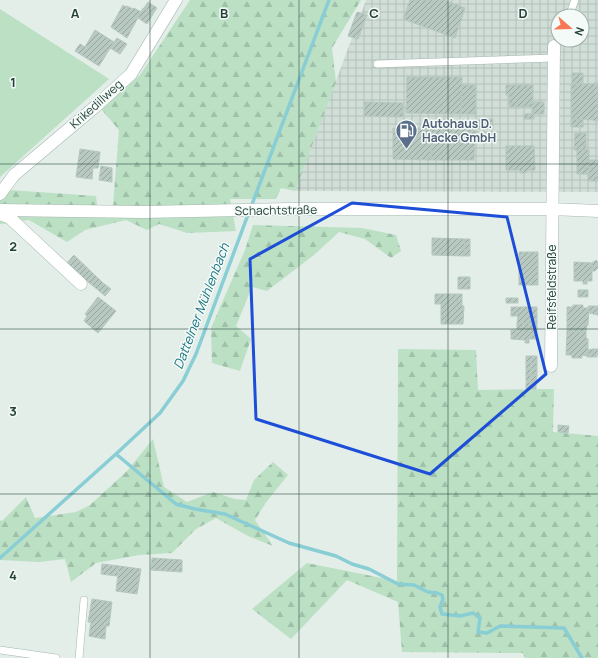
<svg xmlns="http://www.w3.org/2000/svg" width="598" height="658" viewBox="0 0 598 658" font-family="Manrope,sans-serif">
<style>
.industrial{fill:url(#industrial-grid);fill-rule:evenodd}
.grass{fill:#bbe0c4}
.forest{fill:url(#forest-firs)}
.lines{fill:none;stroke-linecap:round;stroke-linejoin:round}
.stream{stroke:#89cdd5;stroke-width:3.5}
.building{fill:url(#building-hatch);stroke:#b5c8bf}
.lane-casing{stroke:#a5b7b0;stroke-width:8}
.street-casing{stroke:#a5b7b0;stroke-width:13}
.lane{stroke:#fff;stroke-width:7}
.street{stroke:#fff;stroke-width:12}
.marked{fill:none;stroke:#1d4ed8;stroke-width:3;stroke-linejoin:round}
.grid{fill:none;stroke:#224137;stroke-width:1;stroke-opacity:0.55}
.labels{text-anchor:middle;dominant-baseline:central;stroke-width:3;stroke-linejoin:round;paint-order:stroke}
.street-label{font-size:12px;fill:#224137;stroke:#f4faf7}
.service-label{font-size:12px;font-weight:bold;fill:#4e5e75;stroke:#f4faf7;text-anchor:start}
.water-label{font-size:13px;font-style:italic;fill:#187480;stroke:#f4faf7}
.grid-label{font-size:13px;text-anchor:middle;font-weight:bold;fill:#224137;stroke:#f4faf7;stroke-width:3;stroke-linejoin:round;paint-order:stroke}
</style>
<defs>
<pattern id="industrial-grid" width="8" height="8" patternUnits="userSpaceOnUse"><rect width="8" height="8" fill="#d1ded8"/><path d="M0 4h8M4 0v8" fill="none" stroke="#b3c0ba"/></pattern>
<pattern id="forest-firs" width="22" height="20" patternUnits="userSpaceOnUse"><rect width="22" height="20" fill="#bbe0c4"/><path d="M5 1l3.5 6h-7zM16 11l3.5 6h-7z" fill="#a0c1a9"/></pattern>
<pattern id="building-hatch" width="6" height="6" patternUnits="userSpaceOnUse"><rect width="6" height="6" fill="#b8c9c2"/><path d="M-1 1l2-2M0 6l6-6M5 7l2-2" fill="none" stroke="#95a59e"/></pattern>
</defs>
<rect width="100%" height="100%" fill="#e3eee9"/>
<path class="industrial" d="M366,0H598V192L295,191ZM558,16H582V40H558Z"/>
<path class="grass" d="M0,9L109,79L0,177Z"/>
<path class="forest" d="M190,0H361L332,48L336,82L295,191L281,188L276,199H230L236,231L187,233L159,224L147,230L126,220L85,230L67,242L29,220L0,224V196L9,190L96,196L97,205H113L119,130L101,109L140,75Z
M253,225L362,228L396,235L401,251L391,258L365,239L339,232L314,255L267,291L252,287L236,326L251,339L240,371L212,363L211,328L245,250Z
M398,349L476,350L478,390L554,389L553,432L598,436V658H525L523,653L402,652L398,602L347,580L291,639L252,609L307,563L397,581Z
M153,439L164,487L187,502L213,492L235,499L246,500L254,480L273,462L288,475L267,501L255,520L273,546L248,536L216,518L196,529L172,553L139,555L96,563L71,582L65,559L39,562L0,560V520L2,521L26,497L35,518L76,512L90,505L127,471Z"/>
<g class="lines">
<path class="stream" d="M251,207L329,0
M116,454L176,504L195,509L225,514L289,543L336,556L352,564L369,569L398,584L414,585L428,592L437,593L442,595L443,599L440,607L442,614L460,616L473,613L480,618L478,632L487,633L500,626L564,628L582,658
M0,558L116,454L160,413L183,381L196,354L249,212"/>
</g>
<path class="building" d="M410,0H444L465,8L455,38L403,19Z
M148,2L157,8L153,14L144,8Z
M123,5L126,7L127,6L133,9L134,8L141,12L127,38L111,27Z
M143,8L153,14L147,24L138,18Z
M357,12L367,15L358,39L348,36Z
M95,30L114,42L99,66L75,51L80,44L85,47Z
M117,38L127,44L120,54L110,48Z
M572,73H583V84H572Z
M407,77H462L461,114L406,113Z
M594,83H598V121H594V120L571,119V84H594Z
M462,85H476V114H461Z
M506,85H533V107H509V95H506Z
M364,102L403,103V117L364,116Z
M533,102H544V114H532Z
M524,114H534V119H524Z
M493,119V129H478V120Z
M571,119L583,120V127H571Z
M393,128H431V160L393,159Z
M431,128H475L474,160H431Z
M575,133H586V150H574Z
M506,146H534L535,170H527L526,173H520V170H506Z
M80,149L100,152L98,168H93L92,179L76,177Z
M577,150H589V174H577Z
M589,160H598V181H588Z
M101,166L112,168V182L99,180Z
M432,238L465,239L464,256L432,255Z
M465,239H470V256H464Z
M519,252H538V285H519Z
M74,255L103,283L98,290L66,264Z
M596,260L598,262V268L595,271H592V263Z
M574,262L592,263V281H587V284H583V281H574Z
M458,277H470V289H458Z
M103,283L111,289L105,296L98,290Z
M578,290H588V297H578Z
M435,294H462V306H464L463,324H441V304H435Z
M98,297L116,311L98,333L84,321L87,316L85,314Z
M506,298H518V303H506Z
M573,305H583V308H589L588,325H587L586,332L567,331V307H573Z
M588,306H598V315L589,313Z
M511,307H537V323H517L518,316H511Z
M517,323H537V339H529V343H525V340L511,339V330H517Z
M567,331L586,332V338L588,339V356L582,355V358H572V355H566Z
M593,349H598L597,357H587L588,350Z
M526,356H537V363H526Z
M526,363H537V369H526Z
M526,369H537V375H526Z
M526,375H537L536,382L526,381Z
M526,382H536V389H526Z
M558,425L569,426L568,433L558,432Z
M152,558L182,560V572L151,570Z
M102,564L119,566L117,576L101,574Z
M119,566L141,569L137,594L116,591Z
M92,599L112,602L109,626H106L105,639L89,636L91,622H88Z"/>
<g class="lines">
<defs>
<path id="lane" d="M569,16L575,0
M377,64L554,58
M0,650L56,658
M79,658L84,600"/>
<path id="street" d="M0,194L14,175L96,106L131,74L176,0
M0,210L143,212L289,209H552L598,211
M0,214L10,218L81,284
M551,366L554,46"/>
</defs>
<use href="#lane" class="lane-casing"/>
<use href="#street" class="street-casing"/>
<use href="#lane" class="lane"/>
<use href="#street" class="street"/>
</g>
<path class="marked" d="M352,203L507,217L546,374L430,474L256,419L250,259Z"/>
<path class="grid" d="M150,0V658M299,0V658M448,0V658M0,164H598M0,329H598M0,494H598"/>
<defs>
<symbol id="fuel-pin" viewBox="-11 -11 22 30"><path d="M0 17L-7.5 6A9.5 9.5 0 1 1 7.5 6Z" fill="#5c6f8a" stroke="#f4faf7"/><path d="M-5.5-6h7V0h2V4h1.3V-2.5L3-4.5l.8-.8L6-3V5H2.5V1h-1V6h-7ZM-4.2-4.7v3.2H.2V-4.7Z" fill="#fff"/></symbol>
</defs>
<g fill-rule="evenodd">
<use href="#fuel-pin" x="394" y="118" width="25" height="34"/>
</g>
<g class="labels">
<g class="street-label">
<text transform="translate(96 104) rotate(-42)">Krikedillweg</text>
<text transform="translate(276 210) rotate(-1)">Schachtstraße</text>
<text transform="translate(551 287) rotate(-90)">Reifsfeldstraße</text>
</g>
<g class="service-label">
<text x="422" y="123">Autohaus D.<tspan x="422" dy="14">Hacke GmbH</tspan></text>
</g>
<g class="water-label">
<text transform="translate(201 306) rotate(-69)">Dattelner Mühlenbach</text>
</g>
</g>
<g class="grid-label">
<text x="75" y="18">A</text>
<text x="224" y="18">B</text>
<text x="374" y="18">C</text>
<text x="523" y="18">D</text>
<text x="13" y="87">1</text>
<text x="13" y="251">2</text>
<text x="13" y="416">3</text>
<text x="13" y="580">4</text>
</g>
<g transform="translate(570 28) rotate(110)"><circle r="19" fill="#f4faf7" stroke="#a0b0aa"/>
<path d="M0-3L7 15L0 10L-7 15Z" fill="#f87757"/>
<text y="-6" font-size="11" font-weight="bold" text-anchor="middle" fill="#224137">N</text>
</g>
</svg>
